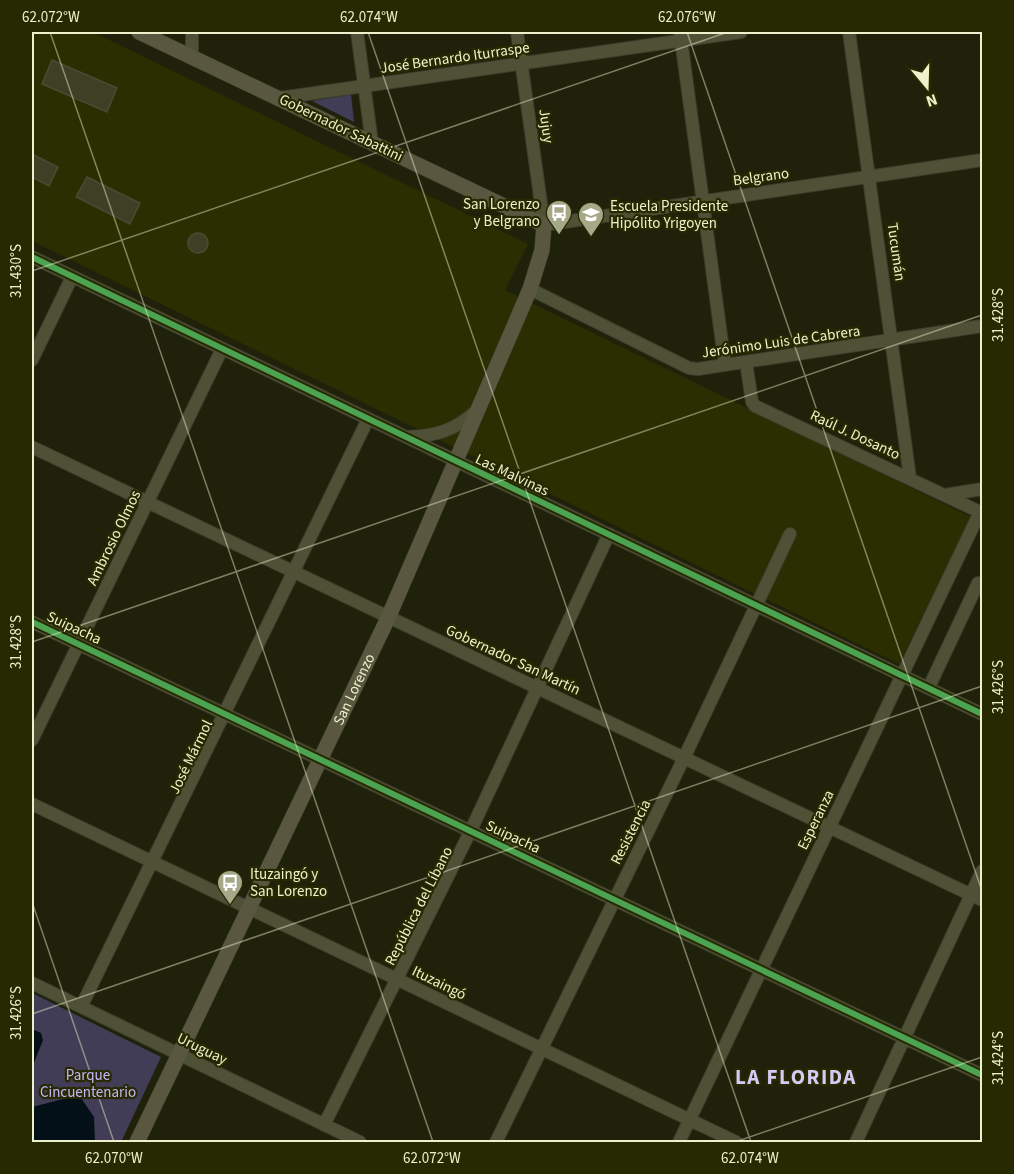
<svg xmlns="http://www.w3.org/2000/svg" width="1014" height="1174" viewBox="0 0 1014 1174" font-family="'Source Sans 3',sans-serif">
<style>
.built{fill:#2a2e01}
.green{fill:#423d56}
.water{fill:#031018}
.building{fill:#3e4025;stroke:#494b32;stroke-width:1.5}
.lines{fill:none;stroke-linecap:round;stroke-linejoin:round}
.minor-casing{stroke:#3b3d2b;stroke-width:14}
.major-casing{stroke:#3b3d2b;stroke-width:16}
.minor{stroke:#4f5137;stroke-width:12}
.major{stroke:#59573f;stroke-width:15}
.cycleway-casing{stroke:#272a01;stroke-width:10}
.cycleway{stroke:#4ca352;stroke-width:6}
.ticks{fill:none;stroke:#edf2cc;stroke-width:1.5;stroke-opacity:0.45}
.labels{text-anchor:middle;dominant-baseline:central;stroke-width:4.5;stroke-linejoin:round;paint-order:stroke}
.street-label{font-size:15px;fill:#edf2cc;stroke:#272a01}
.poi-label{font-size:15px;fill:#edf2cc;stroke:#272a01;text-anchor:start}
.park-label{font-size:15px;fill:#c5b6fc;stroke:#272a01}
.district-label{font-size:21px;font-weight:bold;letter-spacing:1.5px;fill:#d3cbf6;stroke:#272a01}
.neatline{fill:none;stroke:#edf2cc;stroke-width:2}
.ticks-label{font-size:15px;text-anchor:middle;fill:#edf2cc}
</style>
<rect width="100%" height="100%" fill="#1f210a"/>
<path class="built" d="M32,32H93L528,244L505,290L971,517L899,664L32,241Z"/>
<path class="green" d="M351,94L354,122L312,101Z
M32,993L161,1057L121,1142H32Z"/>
<path class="water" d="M32,1029L41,1033L43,1040L32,1068Z
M79,1095L94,1117L95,1142H32V1107Z"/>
<path class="building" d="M52,60L117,88L107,112L42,84Z
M32,154L58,167L49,186L32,177Z
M87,177L140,203L130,224L76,197Z
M188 243a10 10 0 1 1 20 0a10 10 0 1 1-20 0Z"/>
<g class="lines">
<defs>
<path id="minor" d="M192,32V56
M357,32L372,143
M517,32L544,225L982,160
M680,32L725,365
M849,32L910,478
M280,98L741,32
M32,257L982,714
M530,289L689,368L698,369L982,326
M32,360L72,277
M746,362L752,402L755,406L982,513
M407,437C435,436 454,431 475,412
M32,447L982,900
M945,495L982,489
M32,622L982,1075
M929,687L978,583
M32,740L222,349
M32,804L736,1142
M32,983L360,1142
M81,1007L368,419
M324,1125L471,830L609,534
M496,1142L684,758L790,534
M679,1142L980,512
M856,1142L982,871"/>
<g id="major">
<path id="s1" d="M137,1142L388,618L530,289L542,250L544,225L139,32"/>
</g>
</defs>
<use href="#minor" class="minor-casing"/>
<use href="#major" class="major-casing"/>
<use href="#minor" class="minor"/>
<use href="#major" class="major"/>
<defs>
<path id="cycleway" d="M32,257L982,714
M32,622L982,1075"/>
</defs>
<use href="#cycleway" class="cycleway-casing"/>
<use href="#cycleway" class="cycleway"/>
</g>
<path class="ticks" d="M50,32L433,1142M368,32L751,1142M687,32L982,891M32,271L728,32M32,642L982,315M32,902L114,1142M32,1014L982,686M735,1142L982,1057"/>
<defs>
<symbol id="bus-pin" viewBox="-11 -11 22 30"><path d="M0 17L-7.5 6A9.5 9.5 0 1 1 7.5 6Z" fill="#a5a988" stroke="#272a01"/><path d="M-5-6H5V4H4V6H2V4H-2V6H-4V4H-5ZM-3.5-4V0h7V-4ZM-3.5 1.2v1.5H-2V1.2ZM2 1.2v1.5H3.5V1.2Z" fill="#fff"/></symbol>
<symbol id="school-pin" viewBox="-11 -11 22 30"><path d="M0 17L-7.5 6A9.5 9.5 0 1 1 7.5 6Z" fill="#a5a988" stroke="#272a01"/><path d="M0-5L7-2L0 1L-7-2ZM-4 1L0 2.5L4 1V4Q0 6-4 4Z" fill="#fff"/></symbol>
</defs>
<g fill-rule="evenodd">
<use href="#bus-pin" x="544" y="198" width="30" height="40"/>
<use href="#school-pin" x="576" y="200" width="30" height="40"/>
<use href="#bus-pin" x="215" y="868" width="30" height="40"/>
</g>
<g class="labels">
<g class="street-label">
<text transform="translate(455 58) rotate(-8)">José Bernardo Iturraspe</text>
<text transform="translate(546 126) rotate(82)">Jujuy</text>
<text transform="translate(341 128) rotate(26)">Gobernador Sabattini</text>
<text transform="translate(761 177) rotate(-8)">Belgrano</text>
<text transform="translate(896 252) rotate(82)">Tucumán</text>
<text transform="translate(781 342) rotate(-8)">Jerónimo Luis de Cabrera</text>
<text transform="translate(855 435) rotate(25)">Raúl J. Dosanto</text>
<text transform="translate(512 475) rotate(25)">Las Malvinas</text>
<text transform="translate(114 538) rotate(-64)">Ambrosio Olmos</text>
<text transform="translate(74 628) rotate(25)">Suipacha</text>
<text transform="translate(513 660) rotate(25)">Gobernador San Martín</text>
<text stroke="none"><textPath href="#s1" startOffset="502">San Lorenzo</textPath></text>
<text transform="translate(191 757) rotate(-64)">José Mármol</text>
<text transform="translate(816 820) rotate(-64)">Esperanza</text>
<text transform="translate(631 832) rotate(-63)">Resistencia</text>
<text transform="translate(513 837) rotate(25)">Suipacha</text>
<text transform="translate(419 906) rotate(-63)">República del Líbano</text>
<text transform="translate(439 983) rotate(26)">Ituzaingó</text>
<text transform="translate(202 1049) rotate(26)">Uruguay</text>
</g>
<g class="poi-label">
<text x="540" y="204" text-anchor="end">San Lorenzo<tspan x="540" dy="17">y Belgrano</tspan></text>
<text x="610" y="206">Escuela Presidente<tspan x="610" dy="17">Hipólito Yrigoyen</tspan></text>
<text x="250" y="874">Ituzaingó y<tspan x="250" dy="17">San Lorenzo</tspan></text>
</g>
<g class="park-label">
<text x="88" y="1075">Parque<tspan x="88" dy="17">Cincuentenario</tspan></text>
</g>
<g class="district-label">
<text x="796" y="1077">LA FLORIDA</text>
</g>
</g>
<rect width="1014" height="1174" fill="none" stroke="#272a01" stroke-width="66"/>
<g transform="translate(927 87) rotate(161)" stroke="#272a01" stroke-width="4.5" paint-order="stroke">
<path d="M0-4.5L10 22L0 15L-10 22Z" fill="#edf2cc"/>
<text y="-9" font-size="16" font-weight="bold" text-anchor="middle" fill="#edf2cc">N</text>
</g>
<rect x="33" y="33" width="948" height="1108" class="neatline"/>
<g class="ticks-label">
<text x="51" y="22">62.072°W</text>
<text x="369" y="22">62.074°W</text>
<text x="687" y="22">62.076°W</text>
<text transform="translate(16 271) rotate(-90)" y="5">31.430°S</text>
<text transform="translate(998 315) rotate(-90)" y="5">31.428°S</text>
<text transform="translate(16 642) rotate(-90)" y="5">31.428°S</text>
<text transform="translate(998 687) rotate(-90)" y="5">31.426°S</text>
<text transform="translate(16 1013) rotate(-90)" y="5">31.426°S</text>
<text transform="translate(998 1058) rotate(-90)" y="5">31.424°S</text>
<text x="114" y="1163">62.070°W</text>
<text x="432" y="1163">62.072°W</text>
<text x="750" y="1163">62.074°W</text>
</g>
</svg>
